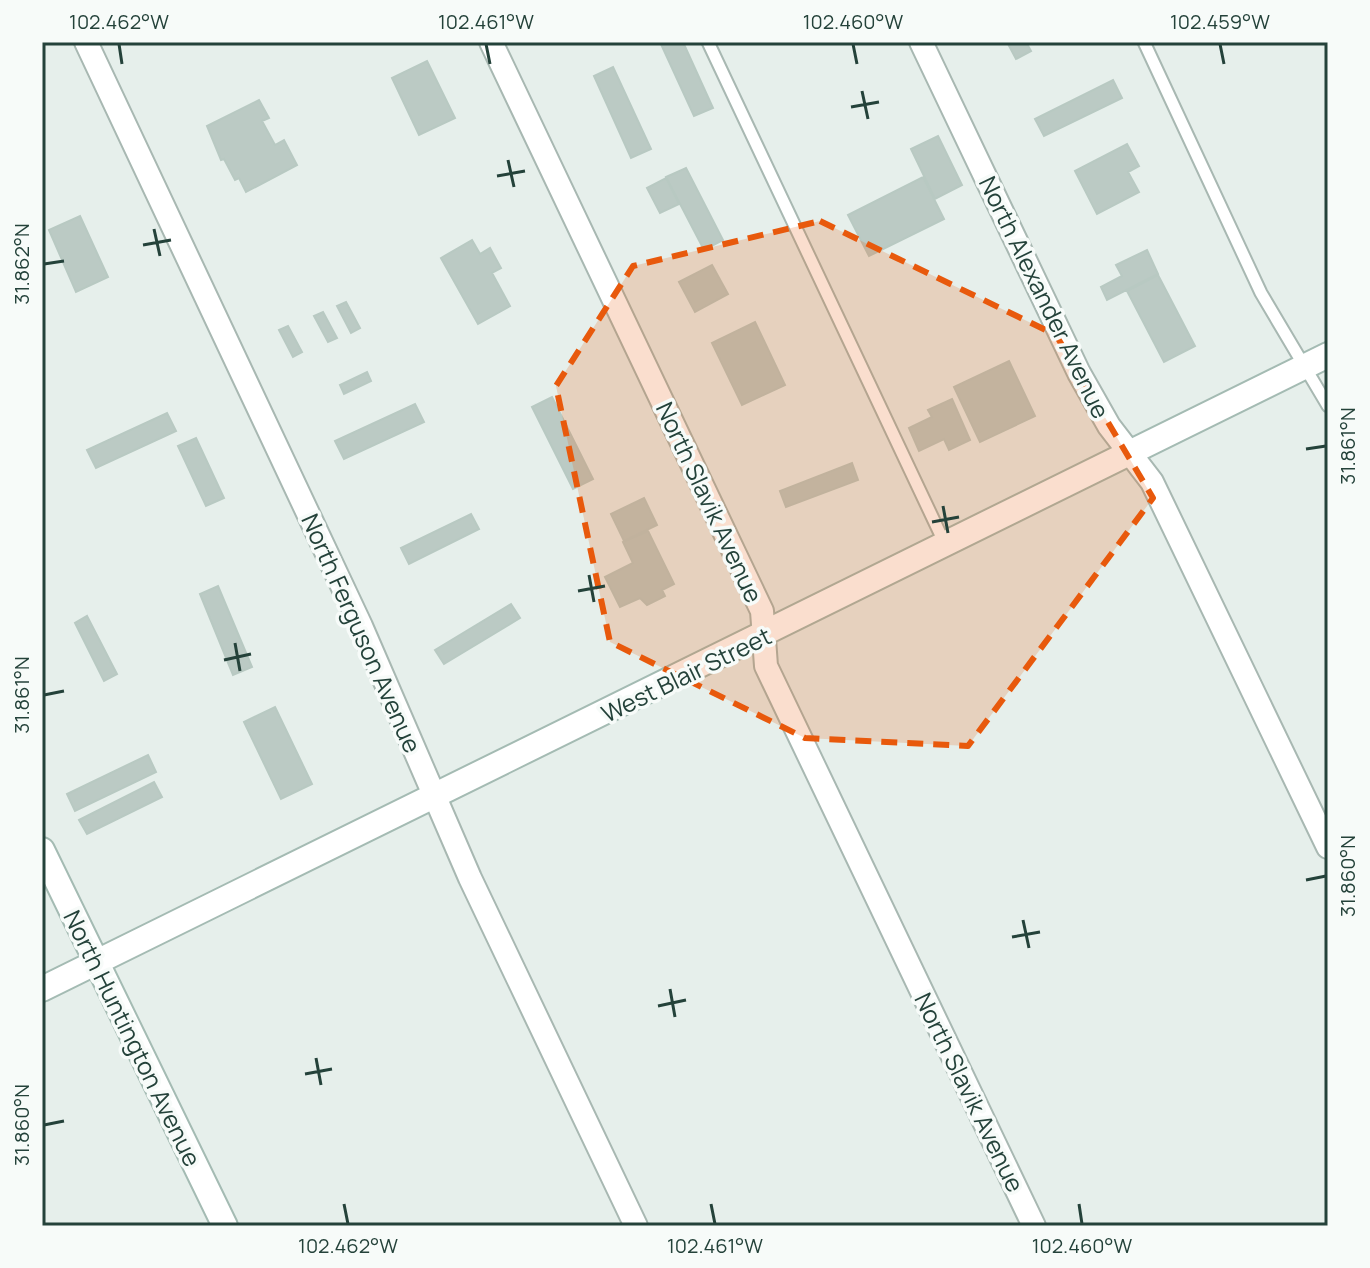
<svg xmlns="http://www.w3.org/2000/svg" width="1370" height="1268" viewBox="0 0 1370 1268" font-family="Manrope,sans-serif">
<style>
.building{fill:#bbcac4;stroke:#b8c9c2;stroke-width:2}
.lines{fill:none;stroke-linecap:round;stroke-linejoin:round}
.lane-casing{stroke:#a8b8b2;stroke-width:15}
.street-casing{stroke:#a8b8b2;stroke-width:26}
.secondary-casing{stroke:#a4bbb3;stroke-width:28}
.lane{stroke:#fff;stroke-width:11}
.street{stroke:#fff;stroke-width:22}
.secondary{stroke:#fff;stroke-width:24}
.marked{fill:#e8590c;fill-opacity:0.2;stroke:#e8590c;stroke-width:6;stroke-dasharray:16 10;stroke-linejoin:round}
.ticks{fill:none;stroke:#24423a;stroke-width:3}
.labels{text-anchor:middle;dominant-baseline:central;stroke-width:7;stroke-linejoin:round;paint-order:stroke}
.street-label{font-size:24px;fill:#24423a;stroke:#f7fbf9}
.neatline{fill:none;stroke:#24423a;stroke-width:3}
.ticks-label{font-size:20px;text-anchor:middle;fill:#24423a}
</style>
<rect width="100%" height="100%" fill="#e6efeb"/>
<path class="building" d="M660,42H683L713,108L694,116Z
M1007,42H1026L1031,51L1016,59Z
M427,61L455,118L419,135L392,78Z
M613,67L651,149L631,158L594,76Z
M1113,80L1122,98L1044,136L1035,119Z
M259,100L269,118L262,121L275,145L284,140L297,165L246,192L239,178L235,180L224,159L221,160L207,126Z
M938,136L962,185L935,199L911,149Z
M1127,144L1139,166L1128,172L1139,192L1097,214L1075,171Z
M686,168L723,240L704,250L666,177Z
M923,177L944,219L869,256L848,215Z
M666,178L679,204L660,213L647,188Z
M80,216L108,277L76,292L49,230Z
M472,240L480,254L490,248L501,268L492,273L510,306L478,324L441,258Z
M1147,250L1158,274L1107,300L1101,287L1122,276L1116,265Z
M712,265L728,294L695,312L679,282Z
M1158,275L1195,346L1164,362L1127,291Z
M346,302L360,328L351,333L337,306Z
M323,312L337,338L328,342L314,316Z
M755,322L785,385L742,405L712,343Z
M288,326L302,352L293,357L279,330Z
M1009,361L1035,416L980,442L954,387Z
M367,372L371,381L344,394L340,385Z
M552,397L593,479L573,489L532,407Z
M952,399L970,440L949,450L944,439L919,451L909,428L932,417L928,410Z
M415,404L424,422L344,459L335,441Z
M167,413L176,431L96,468L87,450Z
M196,438L224,498L206,506L178,446Z
M852,463L858,480L786,507L780,491Z
M644,498L657,525L624,541L611,514Z
M471,514L479,529L409,564L401,548Z
M648,531L674,584L662,590L665,596L647,605L640,598L620,607L605,577L633,563L623,542Z
M218,586L252,667L233,675L200,594Z
M511,604L520,618L444,664L435,650Z
M87,616L117,674L104,681L75,623Z
M275,707L312,784L281,799L244,722Z
M148,755L156,772L75,811L67,794Z
M154,782L162,797L87,834L79,820Z"/>
<g class="lines">
<defs>
<path id="lane" d="M708,42L945,544
M1144,42L1261,293L1328,406"/>
<path id="street" d="M86,42L361,626L470,878L636,1226
M491,42L762,611L766,666L1034,1226
M921,42L1079,373L1109,426L1152,482L1328,847"/>
<path id="secondary" d="M42,850L225,1226
M42,989L1328,355"/>
</defs>
<use href="#lane" class="lane-casing"/>
<use href="#street" class="street-casing"/>
<use href="#secondary" class="secondary-casing"/>
<use href="#lane" class="lane"/>
<use href="#street" class="street"/>
<use href="#secondary" class="secondary"/>
</g>
<path class="marked" d="M820,221L1056,335L1153,498L968,746L805,738L610,642L556,386L633,266Z"/>
<path class="ticks" d="M119,44L122,64M486,44L490,64M853,44L857,64M1220,44L1224,64M862,91L868,119M851,107L879,102M508,160L514,187M497,176L525,171M154,229L160,256M143,245L171,240M44,264L64,261M1306,449L1326,446M943,506L948,533M932,522L959,517M589,575L594,602M578,591L605,586M235,643L240,671M224,660L251,654M44,695L64,691M1306,880L1326,876M1023,920L1029,948M1012,937L1040,932M670,989L675,1017M658,1006L686,1000M316,1058L321,1085M305,1074L332,1069M44,1125L64,1121M344,1204L348,1224M711,1204L715,1224M1079,1204L1082,1224"/>
<g class="labels">
<g class="street-label">
<text transform="translate(1045 297) rotate(64)">North Alexander Avenue</text>
<text transform="translate(710 502) rotate(65)">North Slavik Avenue</text>
<text transform="translate(362 633) rotate(66)">North Ferguson Avenue</text>
<text transform="translate(686 674) rotate(-26)">West Blair Street</text>
<text transform="translate(133 1038) rotate(64)">North Huntington Avenue</text>
<text transform="translate(970 1092) rotate(64)">North Slavik Avenue</text>
</g>
</g>
<rect width="1370" height="1268" fill="none" stroke="#f7fbf9" stroke-width="88"/>
<rect x="44" y="44" width="1282" height="1180" class="neatline"/>
<g class="ticks-label">
<text x="119" y="29">102.462°W</text>
<text x="486" y="29">102.461°W</text>
<text x="853" y="29">102.460°W</text>
<text x="1220" y="29">102.459°W</text>
<text transform="translate(22 264) rotate(-90)" y="7">31.862°N</text>
<text transform="translate(1348 446) rotate(-90)" y="7">31.861°N</text>
<text transform="translate(22 695) rotate(-90)" y="7">31.861°N</text>
<text transform="translate(1348 876) rotate(-90)" y="7">31.860°N</text>
<text transform="translate(22 1125) rotate(-90)" y="7">31.860°N</text>
<text x="348" y="1253">102.462°W</text>
<text x="715" y="1253">102.461°W</text>
<text x="1082" y="1253">102.460°W</text>
</g>
</svg>
